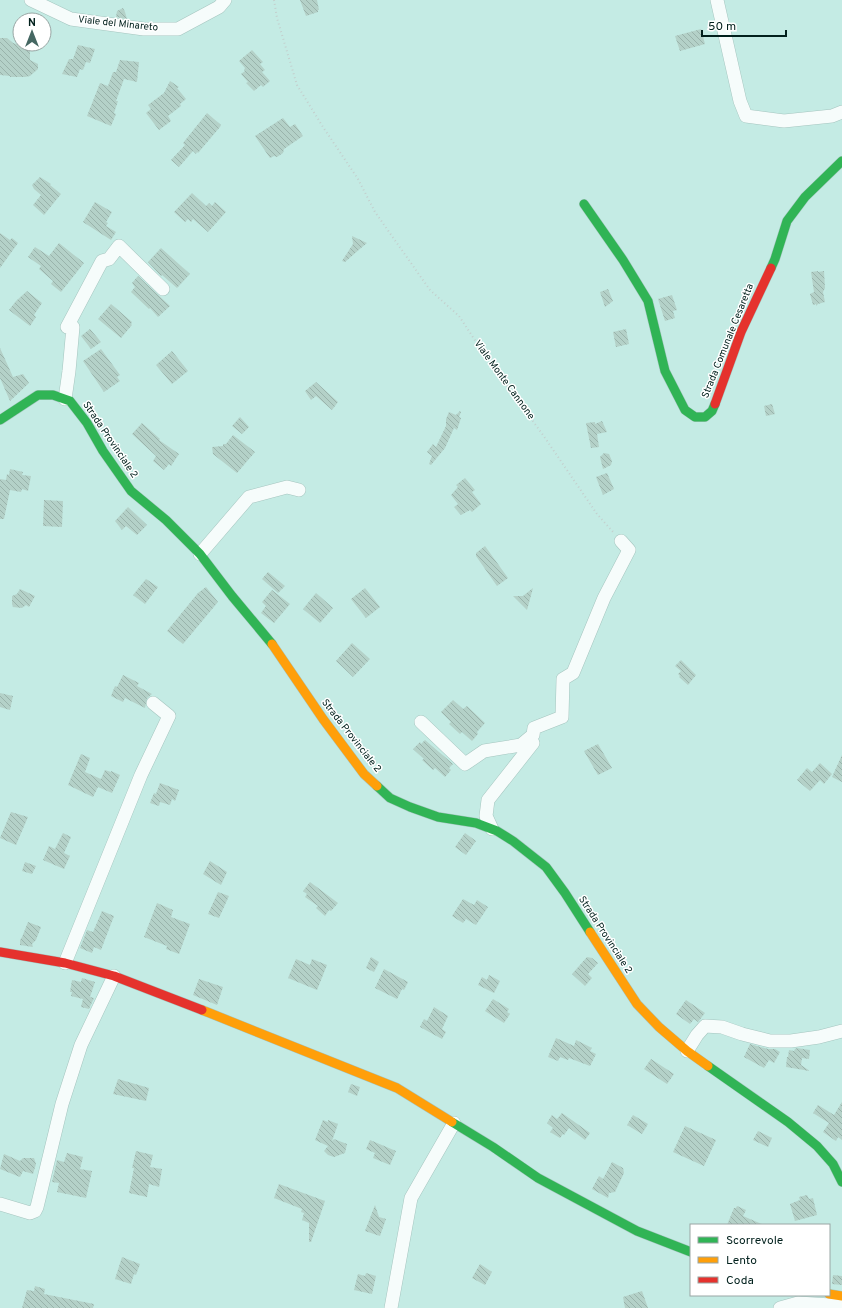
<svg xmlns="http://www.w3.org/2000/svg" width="842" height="1308" viewBox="0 0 842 1308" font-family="Overpass,sans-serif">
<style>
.building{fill:url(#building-back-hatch)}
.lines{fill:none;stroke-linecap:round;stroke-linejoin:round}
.street-casing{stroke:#a5c5bf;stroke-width:14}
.fast-casing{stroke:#a5c5bf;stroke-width:10}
.slow-casing{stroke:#a5c5bf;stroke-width:10}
.jam-casing{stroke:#a5c5bf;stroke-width:10}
.path{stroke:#c3cfcd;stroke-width:2;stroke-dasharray:1 3;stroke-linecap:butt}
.street{stroke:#f6fcfb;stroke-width:13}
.fast{stroke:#30b455;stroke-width:9}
.slow{stroke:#ff9f0a;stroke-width:9}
.jam{stroke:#e5322d;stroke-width:9}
.labels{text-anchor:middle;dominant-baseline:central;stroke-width:3;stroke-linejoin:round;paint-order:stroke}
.street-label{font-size:10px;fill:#01201c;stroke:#fff}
</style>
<defs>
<pattern id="building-back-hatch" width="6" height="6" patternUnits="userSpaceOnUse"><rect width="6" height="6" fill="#b4d1c8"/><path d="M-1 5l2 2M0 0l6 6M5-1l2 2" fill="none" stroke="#99b3ab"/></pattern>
</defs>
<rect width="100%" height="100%" fill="#c4ebe4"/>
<path class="building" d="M300,0H317L319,10H318V12L306,16Z
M123,8L125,12L127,19L116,17L117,11Z
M701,29L705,44L680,51L675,36Z
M0,38H7L13,43L30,48V60L38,64V69L30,76L25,77H10V76L0,75Z
M78,45L95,49L90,63L86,62L83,70L80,69L77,77L62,74L69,59H73Z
M252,50L263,62L260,64L265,70L262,72L270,81L263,87L261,85L254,91L246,83L248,82L241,74L245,71L244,70L245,68L239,61Z
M120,60L139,62L137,82L124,79L116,101H118L114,113L116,114L111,126L87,116L100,83L108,86L113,72H116Z
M170,81L179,87L177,88L186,99L180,104L181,106L168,116L171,121L159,130L146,113L151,109L148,105L164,93Z
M207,113L221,125L220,127L198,153L197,152L196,154L193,151L179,167L171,160L185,145L183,143Z
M283,118L290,127L295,124L303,136L284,149L283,153L277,157L274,156L270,158L255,136Z
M40,177L51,184L50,185L61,194L44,215L33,205L41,195L34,189L32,185Z
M192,193L206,206L209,203L212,206L215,202L226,212L208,232L193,219L191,222L188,219L185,222L174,212Z
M95,202L112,212L106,222L108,223L106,226L116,232L111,240L83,222Z
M0,233L10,240L12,238L18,243L0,268Z
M352,236L367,243L361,248L345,262L342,261L353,244Z
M59,243L84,263L61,292L51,284L53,281L39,269L41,266L28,257L35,247L49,256Z
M161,248L190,274L177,288L162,275L161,276L148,262Z
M818,271V272L824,271L825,288L823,292L825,302L818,304L816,306V304L813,305L810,294L814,292L811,272Z
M138,276L170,306L158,317L150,308L149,309L131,292L135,287L132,283Z
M608,289L613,301L605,307L600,292Z
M27,291L42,303L34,315L36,317L30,326L9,310L16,301Z
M672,295L677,310L673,311L675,318L665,321L658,299Z
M111,304L132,322L131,324L132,325L121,338L98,319Z
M90,329L101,342L91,349L81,336Z
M626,329L629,344L616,347L613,332Z
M0,348L13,377L23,374L29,383L10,401L0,378Z
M101,349L120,375L117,377L120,381L104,392L83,361Z
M172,351L188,371L172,384L156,365Z
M316,382L338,402L332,410L316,396L311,400L305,391Z
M772,404L775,414L766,416L764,406Z
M460,411L461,412L459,417L461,418L457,430L454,428L445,448L431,465L429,464L432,456L427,452L433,444L436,447L446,426V419L449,412L456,415Z
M240,417L249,427L242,434L232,426Z
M602,421L607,432L597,434L599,447L591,448L586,423L595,422V424Z
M142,423L160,439L159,440L179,454L171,466L169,464L164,470L153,461L156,456L132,434Z
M233,435L255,452L237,473L213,454L212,447L223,446V444H226Z
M604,453L609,454L612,461L611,465L603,469L600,457Z
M10,469L23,472L22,475L31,476L28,491L22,489L21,492L10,490L4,519H0V479L6,480L7,474L9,475Z
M607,473L614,489L603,495L596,477Z
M465,478L475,490L472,492L481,504L472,512L470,510L461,515L454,507L458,504L451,495L458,487L456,485Z
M44,500L63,501L62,527L43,526Z
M128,507L147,525L137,535L126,526L122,530L115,521Z
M485,546L508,578L497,586L476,556V553Z
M268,572L285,586L278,593L262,579Z
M146,579L158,587L145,604L133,595Z
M206,587L218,602L183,644L167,631L198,593Z
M365,588L380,607L366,618L351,599Z
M533,588L527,610L513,596H523Z
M20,589L35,596L29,607L26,605L22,608L13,607L12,604V596L17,594Z
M272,590L290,604L274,623L261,613L266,606L262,602Z
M316,593L333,608L320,623L303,609Z
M352,643L370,659L353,677L336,661Z
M681,660L696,675L688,685L679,677L680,676L678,674L681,671L675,666Z
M123,675L139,683L137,686L152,694L147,698L145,708L125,698L123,702L111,696L115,686L117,687Z
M0,693L13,696L10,710L0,707Z
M453,700L463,709L467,706L485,723L477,732L478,734L472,741L462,732L460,734L449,724L451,722L441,712Z
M425,740L453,764L449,768L451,770L445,777L435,768L433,770L422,760L424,759L413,749L420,742L421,744Z
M598,744L612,768L598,775L584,751Z
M81,754L90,758L85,772L101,779L105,770L111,772V771L120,775L112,793L98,787L93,797L68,785Z
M842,755V782L832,777Z
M820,763L832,774L824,784L820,780L810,791L797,780L807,768L812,772Z
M160,783L179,790L175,801L172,799L170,805L160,802L159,806L150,803L154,793L156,794Z
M11,812L28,817L16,845L0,838Z
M63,833L71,837L64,853L70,856L64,869L43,860L49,846L55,849Z
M465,833L476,841L466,855L455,847Z
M210,861L227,872L221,885L203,874Z
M25,862L36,866L32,874L22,871Z
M310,882L338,903L331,911L329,910L325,916L316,908L318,906L305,897L307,894L303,891Z
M218,892L229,896L219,918L208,914Z
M463,899L474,905L477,900L488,907L476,925L466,919L463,923L452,916Z
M157,903L173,910L171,917L190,924L179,954L166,949L167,946L144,937Z
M102,911L114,916L101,950L94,947L92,953L80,948L87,930L93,932Z
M28,922L41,927L36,940L32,944L33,947L20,945V940L22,937Z
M371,957L379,962L374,972L366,968Z
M587,957L592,958L598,963L588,974L592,978L585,986L572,974Z
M296,959L310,965L312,959L327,965L317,990L288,978Z
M384,969L408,982L404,990L402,989L397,999L375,988Z
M489,975L500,981L494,993L478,985L482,977L487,980Z
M82,978L95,982L90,997L94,998L89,1009L81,1007L83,999L71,996L72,992H70L72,980L81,982Z
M199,979L223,987L217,1005L193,995Z
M493,999L509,1009L507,1012L510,1014L504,1023L485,1011Z
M686,1000L705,1013L698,1022L694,1019L690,1024L676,1014Z
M434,1007L448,1016L442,1029L446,1032L442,1039L420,1027L424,1019L427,1021Z
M556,1038L574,1046L576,1040L592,1048L590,1051L596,1054L590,1066L569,1058L568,1060L560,1057L558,1061L548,1057Z
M750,1044L768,1049H775L780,1052L774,1063L769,1060L764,1068L744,1057Z
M797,1048L810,1050L809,1059L802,1058L801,1065L810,1071L786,1067L787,1057H788L789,1050L794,1051L795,1049Z
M651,1059L674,1074L667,1084L644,1069Z
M118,1079L149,1088L146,1101L113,1094Z
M351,1084L360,1087L357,1096L348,1092Z
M842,1102V1140L838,1137L836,1141L823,1132L829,1123L813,1113L818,1105L834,1115Z
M562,1113L590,1133L585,1140L569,1128L564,1135L563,1134L560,1138L550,1132L553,1128L547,1123L552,1115L557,1119Z
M633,1115L648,1124L642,1134L627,1125Z
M323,1120L328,1122V1120L338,1124L332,1141L334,1139L347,1144L345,1153L334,1157L328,1155L324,1151L328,1146L315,1140Z
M685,1126L716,1140L704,1166L673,1152Z
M758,1131L772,1138L768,1147L753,1140Z
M370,1140L396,1151L390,1165L373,1158L375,1153L366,1149Z
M136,1151L153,1155L150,1167L162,1169L159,1187L149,1184L147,1197L129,1193L134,1168H132Z
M67,1153L83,1157L80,1169L92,1171L86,1198L57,1192L59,1183L52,1182L57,1160L64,1162Z
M4,1154L20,1161L23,1158H34L36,1164L33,1174L23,1171L20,1177L0,1169Z
M612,1162L623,1168L624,1173L615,1192L609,1193L608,1198L592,1189L599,1176L603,1179Z
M279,1184L325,1201L311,1242H309V1223L302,1220L304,1213L301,1212L302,1209L274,1198Z
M807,1195L809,1199L813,1198L817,1215L795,1221L790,1204L800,1200L799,1197Z
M375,1205L379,1217L386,1219L380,1236L365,1231Z
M737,1206L746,1210L743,1216L764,1225H727L734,1208H736Z
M122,1257L140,1264L136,1275L134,1274L131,1284L115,1279Z
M480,1264L492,1272L485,1285L472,1278Z
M366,1273L376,1276L372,1294L354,1290L358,1274L365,1276Z
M833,1275L842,1276V1285L832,1284Z
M35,1286L45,1289L44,1294L94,1304L93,1308H22L27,1290L34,1291Z
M642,1291L648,1308H625L623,1297Z"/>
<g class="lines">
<defs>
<path id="street" d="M31,0L71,19L144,29H178L219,7L225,0
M717,0L740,101L746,116L784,121L832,116L842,112
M65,399L69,371L73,327H67L102,261L109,259L119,246L163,289
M200,554L249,497L287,487L299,490
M421,722L465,764L484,751L533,743L488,800L486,816L492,829
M521,745L533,735L534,728L562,717L563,679L573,673L604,598L629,550L621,541
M65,963L141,775L169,716L153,703
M687,1051L697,1035L705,1026L722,1027L742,1034L770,1041H791L819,1037L842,1031
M0,1204L30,1213L35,1211L37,1207L62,1104L81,1045L114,976
M391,1308L411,1198L454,1123
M780,1308L798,1303L831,1305L842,1301"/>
<path id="fast" d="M584,204L623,260L648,301L665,371L685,410L695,417H705L712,411L715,404
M771,268L775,259L787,221L805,197L842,161
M0,420L38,395H53L70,401L87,423L103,451L131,491L166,520L200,554L232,596L272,644
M377,786L390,798L410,807L438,817L476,823L497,831L513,841L546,867L565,893L590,932
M708,1066L788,1122L817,1146L833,1164L842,1182
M452,1122L493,1147L538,1178L637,1231L691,1252"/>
<path id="slow" d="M272,644L323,719L364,774L377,786
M590,932L637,1004L659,1027L687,1051L708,1066
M202,1010L397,1088L452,1122
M829,1294L842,1296"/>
<path id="jam" d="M715,404L741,332L771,268
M0,952L65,963L114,976L202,1010"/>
</defs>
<use href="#street" class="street-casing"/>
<use href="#fast" class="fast-casing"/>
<use href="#slow" class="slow-casing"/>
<use href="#jam" class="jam-casing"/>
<path class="path" d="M274,0L277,18L297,85L323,127L358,179L375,212L430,290L459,316L486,357L543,435L597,514L614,533"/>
<use href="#street" class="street"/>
<use href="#fast" class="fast"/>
<use href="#slow" class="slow"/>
<use href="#jam" class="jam"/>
</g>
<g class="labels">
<g class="street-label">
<text transform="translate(118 24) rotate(6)">Viale del Minareto</text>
<text transform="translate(728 341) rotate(-68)">Strada Comunale Cesaretta</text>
<text transform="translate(504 380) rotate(54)">Viale Monte Cannone</text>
<text transform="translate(110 440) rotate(56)">Strada Provinciale 2</text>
<text transform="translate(351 736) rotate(52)">Strada Provinciale 2</text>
<text transform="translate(605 935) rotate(57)">Strada Provinciale 2</text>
</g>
</g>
<rect x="690" y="1224" width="140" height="72" fill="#ffffff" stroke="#99a6a4"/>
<rect x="698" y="1237" width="20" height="6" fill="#30b455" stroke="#99a6a4"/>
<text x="726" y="1244" font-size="12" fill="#01201c">Scorrevole</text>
<rect x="698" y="1257" width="20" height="6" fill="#ff9f0a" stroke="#99a6a4"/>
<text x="726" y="1264" font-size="12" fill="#01201c">Lento</text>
<rect x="698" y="1277" width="20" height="6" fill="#e5322d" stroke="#99a6a4"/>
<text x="726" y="1284" font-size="12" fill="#01201c">Coda</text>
<g transform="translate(32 32)"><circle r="19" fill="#ffffff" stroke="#99a6a4"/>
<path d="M0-3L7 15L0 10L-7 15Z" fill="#456762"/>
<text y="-6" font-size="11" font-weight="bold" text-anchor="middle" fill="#01201c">N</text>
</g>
<path d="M702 30v6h84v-6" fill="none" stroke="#01201c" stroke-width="2"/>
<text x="708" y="30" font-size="12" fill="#01201c" stroke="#ffffff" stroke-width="3" paint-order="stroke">50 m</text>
</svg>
